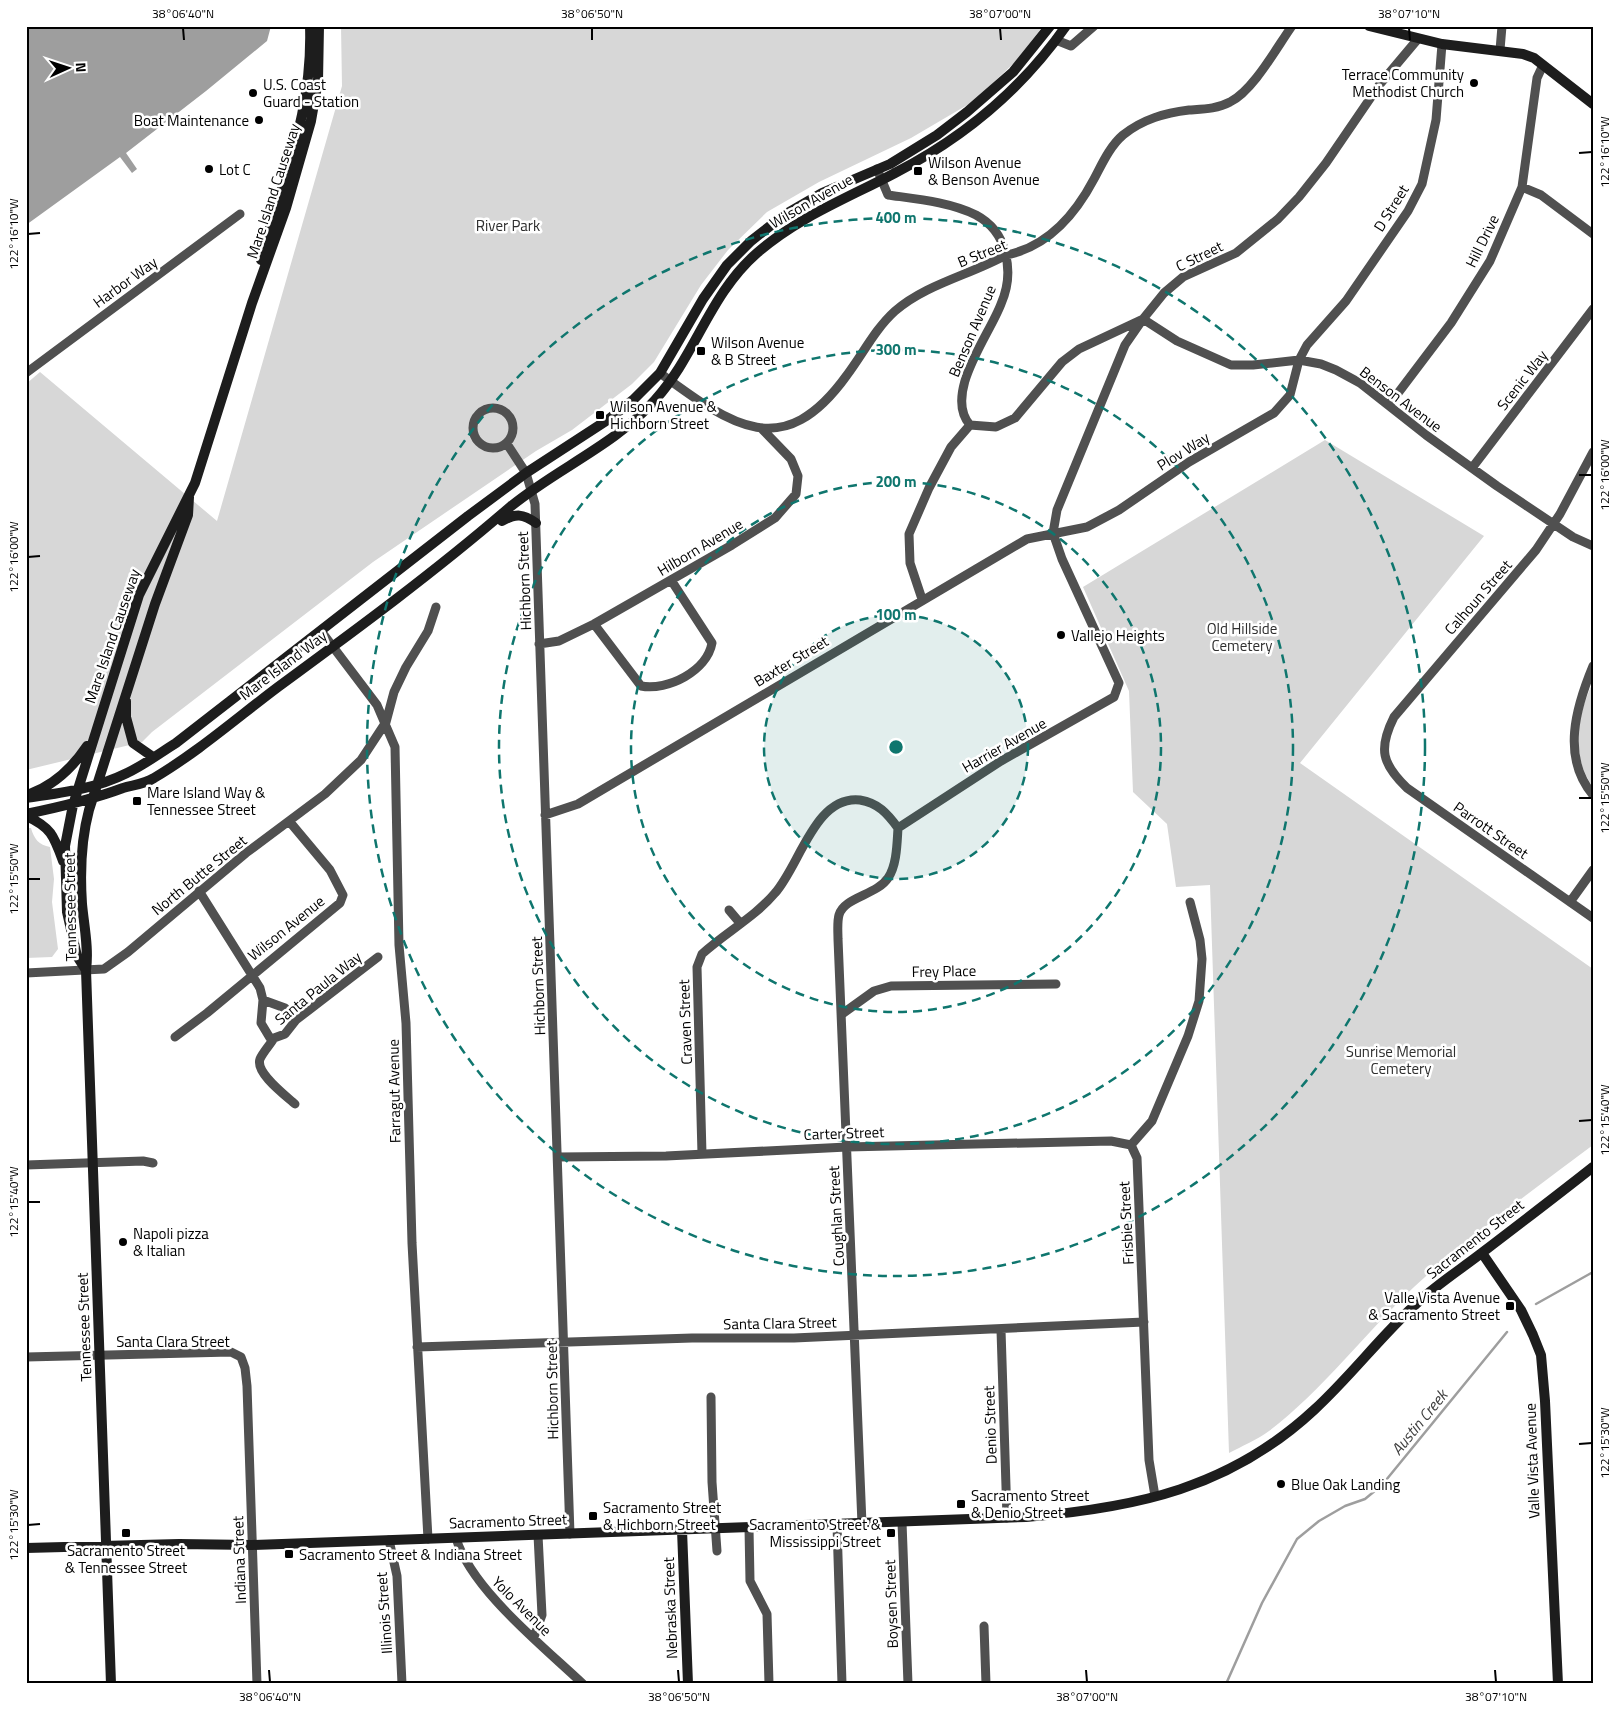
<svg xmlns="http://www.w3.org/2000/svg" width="1619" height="1710" viewBox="0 0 1619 1710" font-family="'Titillium Web',sans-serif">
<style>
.green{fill:#d7d7d7}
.water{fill:#9e9e9e}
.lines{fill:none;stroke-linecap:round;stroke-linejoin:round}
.stream{stroke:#9e9e9e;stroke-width:2.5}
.street{stroke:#505050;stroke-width:9}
.secondary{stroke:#1d1d1d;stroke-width:10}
.ticks{fill:none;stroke:#000;stroke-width:2}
.ring{fill:none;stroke:#0f766e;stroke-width:2.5;stroke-dasharray:9 6}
.poi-dot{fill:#000;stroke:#fff;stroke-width:2}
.labels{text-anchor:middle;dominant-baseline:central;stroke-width:5;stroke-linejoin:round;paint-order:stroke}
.poi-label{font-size:15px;fill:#000;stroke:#fff;text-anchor:start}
.street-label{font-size:15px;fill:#000;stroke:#fff}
.park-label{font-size:15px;fill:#2e2e2e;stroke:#fff}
.water-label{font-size:16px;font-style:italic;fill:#3f3f3f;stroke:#fff}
.centre{fill:#0f766e;stroke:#fff;stroke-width:2.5}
.ring-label{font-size:15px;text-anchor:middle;font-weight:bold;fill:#0f766e;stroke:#fff;stroke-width:5;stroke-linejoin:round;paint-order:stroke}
.neatline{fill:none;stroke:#000;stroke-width:2}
.ticks-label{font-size:12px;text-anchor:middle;fill:#000}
</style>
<rect width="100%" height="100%" fill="#fff"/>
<path class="green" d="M341,26H1043L1016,61L974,101L911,138L819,182L767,212L728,250L701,285L654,362L632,384L572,430L536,451L373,562L152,732L142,742L26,770V384L40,372L217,521L342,86Z
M1325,440L1484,536L1300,763L1593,969V1145C1532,1191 1470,1235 1414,1287C1366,1332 1321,1392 1269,1431C1257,1440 1242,1446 1229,1453L1210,885L1176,887L1167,824L1133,792L1129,691L1083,587Z
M1593,682V787C1570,755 1577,716 1593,682Z
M26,828H31C34,839 39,845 50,847L54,879L52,902L58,949L52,957L26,958Z"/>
<path class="water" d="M26,26H271L267,41L206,91L126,153L137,169L132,173L120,157L26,225Z"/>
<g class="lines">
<path class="stream" d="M1536,1304L1593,1272
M1226,1684L1262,1603L1297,1539L1319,1521L1345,1506L1365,1499L1382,1485L1507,1332"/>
<path class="street" d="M1056,40L1071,46L1094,26
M1500,50L1502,26
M877,169L888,195C916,199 950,202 976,215C991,223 1001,236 1005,252C1010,270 1008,288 1001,304C989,336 943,394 970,425L996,427L1015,418L1062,362L1079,349L1143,319
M1522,187L1541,195L1593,234
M1143,319L1177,341L1231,365H1253L1299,360L1321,364L1336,370L1360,383L1426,435L1497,486L1573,537L1593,546
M26,373L240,214
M660,373C732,426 783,464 847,375C863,354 875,329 895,311C926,284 970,275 1006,255C1048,247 1075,215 1094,179C1102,164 1110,146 1123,135C1143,119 1165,113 1189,110C1203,109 1217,109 1230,102C1253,91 1277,47 1292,26
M1389,405L1451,323L1490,261L1522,187L1537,78L1543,65
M473 428a20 20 0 1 1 40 0a20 20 0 1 1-40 0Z
M507,444L526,473L535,504L570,1534
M1593,452L1560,514L1536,550L1394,717C1378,749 1382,764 1407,788L1593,918
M1472,468L1593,309
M1053,533L1057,510L1125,345L1143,319L1164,293L1183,277L1236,253L1278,219L1299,197L1326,163L1380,84L1417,40
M922,599L910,563L909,534L929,488L951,447L970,425
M594,624L641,686C668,691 707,671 712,643L671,580
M321,631L377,705L395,747L399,945L406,1023L412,1243L428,1539
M539,644L559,641L594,624L732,545L775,518L796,494L798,476L791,459L762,429
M1593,666C1576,707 1561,757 1593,795
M545,815L578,804L1027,539L1087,527L1119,510L1189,462L1274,413L1290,395L1299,360L1307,345L1346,301L1408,211L1422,184L1436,120L1442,44
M898,828L1001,761L1114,697L1119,683L1062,559L1053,533
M199,891L260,988L263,1000L261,1023L270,1038H274
M1570,902L1593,870
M729,910L740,923
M26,973L104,969L128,952L246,853L325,794L361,760L386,722L394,692L406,667L428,631L436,607
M263,1000L285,1008L296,1020
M842,1014L874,991L891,986L1056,984
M175,1037L207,1013L340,903L343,895L330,870L289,821
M274,1038L285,1034L296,1020L378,957
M274,1038C270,1045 263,1052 260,1059C255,1073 285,1095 295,1104
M1131,1145L1137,1158L1149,1460L1155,1496
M1131,1145L1152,1121L1188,1036L1199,1001L1202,959L1200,940L1190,902
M702,1154L697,967L702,954C725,933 756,916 775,893C800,865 815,795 860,800C878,803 887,813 898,828C897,843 897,865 888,878C877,895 844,897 839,915C837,922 838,932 838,939L862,1524
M558,1157L666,1156L847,1147L1111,1141L1131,1145
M26,1165L143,1161L153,1163
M1001,1330L1007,1518
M417,1347L692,1338H794L1144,1322
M26,1357L231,1352L241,1357L245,1368L247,1386L257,1684
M711,1397L712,1482L717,1551
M902,1522L908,1684
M837,1525L842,1684
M749,1528L750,1581L767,1614L769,1684
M456,1538C471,1589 543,1646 583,1684
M389,1540L397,1576L402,1684
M984,1626L986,1684
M534,1637L542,1615L538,1535"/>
<path class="secondary" d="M1369,26L1442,44L1523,54L1534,58L1593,104
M261,260C282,177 313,116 310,26
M502,521C516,513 523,514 536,523
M126,701V717L133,743L153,757
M30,794C54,785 73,767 87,746
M26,798C61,793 95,789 127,773C144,765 160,753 176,743L468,516L526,473L609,419L633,400L660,373L703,299L727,265L751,241L784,215L822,193L890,164L937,135L967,112L1013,72L1050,26
M26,814C60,807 91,800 123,788C133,785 145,784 154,778C198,752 238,717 278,687C357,629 436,571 510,507C556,469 615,445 655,400C696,355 709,295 757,253C798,217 848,198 895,173C963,138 1022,89 1066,26
M26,816C51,827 54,836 63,861
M86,970L77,956L67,912L65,846L73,805L139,595L195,483L252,303L286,208L311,121L318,81L319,26
M1482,1253L1521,1310L1533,1335L1541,1355L1545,1401L1558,1684
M682,1530L688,1684
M26,1548L179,1544L252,1545L1026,1517C1136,1508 1230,1488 1314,1410C1350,1377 1380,1337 1416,1304C1435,1286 1458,1271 1479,1255C1517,1226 1555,1197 1593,1167
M111,1684L86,970C89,948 84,926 82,904C80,874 81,840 89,810L155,604L188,515L189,497"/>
</g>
<path class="ticks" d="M183,28L184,40M592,28V40M1000,28L1001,40M1409,28L1410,40M1579,153L1592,152M28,234L40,233M1579,475H1592M28,557L40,556M1579,798H1592M28,879H40M1579,1121L1592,1120M28,1202H40M1579,1444L1592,1443M28,1525L40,1524M269,1670L270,1682M678,1670L679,1682M1086,1670L1087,1682M1495,1670L1496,1682"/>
<circle cx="896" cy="747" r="132" fill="#0f766e" fill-opacity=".12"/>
<g class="ring">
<circle cx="896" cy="747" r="132"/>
<circle cx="896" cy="747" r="265"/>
<circle cx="896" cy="747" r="397"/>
<circle cx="896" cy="747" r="529"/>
</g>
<g class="poi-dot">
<circle cx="1474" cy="83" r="5"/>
<circle cx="253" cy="93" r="5"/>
<circle cx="259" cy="120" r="5"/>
<circle cx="209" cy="169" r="5"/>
<rect x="913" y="166" width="10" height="10" rx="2.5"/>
<rect x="696" y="346" width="10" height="10" rx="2.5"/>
<rect x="595" y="410" width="10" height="10" rx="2.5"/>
<circle cx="1061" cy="635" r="5"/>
<rect x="132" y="796" width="10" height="10" rx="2.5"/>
<circle cx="123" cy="1242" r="5"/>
<rect x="1505" y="1301" width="10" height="10" rx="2.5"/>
<circle cx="1281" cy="1484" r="5"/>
<rect x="956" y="1499" width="10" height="10" rx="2.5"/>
<rect x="588" y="1511" width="10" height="10" rx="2.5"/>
<rect x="121" y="1528" width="10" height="10" rx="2.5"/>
<rect x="886" y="1528" width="10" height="10" rx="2.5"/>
<rect x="284" y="1549" width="10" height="10" rx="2.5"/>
</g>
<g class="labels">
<g class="poi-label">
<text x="1464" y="74" text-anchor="end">Terrace Community<tspan x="1464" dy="17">Methodist Church</tspan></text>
<text x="263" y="84">U.S. Coast<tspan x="263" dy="17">Guard - Station</tspan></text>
<text x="249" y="120" text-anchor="end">Boat Maintenance</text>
<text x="928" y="162">Wilson Avenue<tspan x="928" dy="17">&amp; Benson Avenue</tspan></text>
<text x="219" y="169">Lot C</text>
<text x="711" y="342">Wilson Avenue<tspan x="711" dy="17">&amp; B Street</tspan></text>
<text x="610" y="406">Wilson Avenue &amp;<tspan x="610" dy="17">Hichborn Street</tspan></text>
<text x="1071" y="635">Vallejo Heights</text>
<text x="147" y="792">Mare Island Way &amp;<tspan x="147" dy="17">Tennessee Street</tspan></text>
<text x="133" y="1233">Napoli pizza<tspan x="133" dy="17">&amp; Italian</tspan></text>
<text x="1500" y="1297" text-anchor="end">Valle Vista Avenue<tspan x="1500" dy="17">&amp; Sacramento Street</tspan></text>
<text x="1291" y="1484">Blue Oak Landing</text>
<text x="971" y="1495">Sacramento Street<tspan x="971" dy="17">&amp; Denio Street</tspan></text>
<text x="603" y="1507">Sacramento Street<tspan x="603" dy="17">&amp; Hichborn Street</tspan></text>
<text x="881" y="1524" text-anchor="end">Sacramento Street &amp;<tspan x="881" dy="17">Mississippi Street</tspan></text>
<text x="126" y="1550" text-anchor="middle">Sacramento Street<tspan x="126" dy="17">&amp; Tennessee Street</tspan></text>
<text x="299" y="1554">Sacramento Street &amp; Indiana Street</text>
</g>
<g class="street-label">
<text transform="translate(273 191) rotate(-72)">Mare Island Causeway</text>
<text transform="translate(811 201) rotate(-30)">Wilson Avenue</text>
<text transform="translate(1391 208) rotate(-58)">D Street</text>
<text transform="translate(1482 241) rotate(-64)">Hill Drive</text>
<text transform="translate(982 253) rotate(-22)">B Street</text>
<text transform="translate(1199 256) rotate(-26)">C Street</text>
<text transform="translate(125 282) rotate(-36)">Harbor Way</text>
<text transform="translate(972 331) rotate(-67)">Benson Avenue</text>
<text transform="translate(1522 380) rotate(-52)">Scenic Way</text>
<text transform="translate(1401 399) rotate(37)">Benson Avenue</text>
<text transform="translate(1183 451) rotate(-32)">Plov Way</text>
<text transform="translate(700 547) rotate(-31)">Hilborn Avenue</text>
<text transform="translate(524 581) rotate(-92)">Hichborn Street</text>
<text transform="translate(1478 597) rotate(-49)">Calhoun Street</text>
<text transform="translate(112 636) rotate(-71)">Mare Island Causeway</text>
<text transform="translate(791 661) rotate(-31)">Baxter Street</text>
<text transform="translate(283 665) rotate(-37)">Mare Island Way</text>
<text transform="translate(1004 745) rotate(-30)">Harrier Avenue</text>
<text transform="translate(1491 830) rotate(35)">Parrott Street</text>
<text transform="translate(199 875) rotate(-39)">North Butte Street</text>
<text transform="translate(70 907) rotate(-91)">Tennessee Street</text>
<text transform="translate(286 928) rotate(-39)">Wilson Avenue</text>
<text transform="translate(944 971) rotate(-1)">Frey Place</text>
<text transform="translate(538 986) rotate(-92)">Hichborn Street</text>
<text transform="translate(318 988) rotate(-39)">Santa Paula Way</text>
<text transform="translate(685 1022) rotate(-92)">Craven Street</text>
<text transform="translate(394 1091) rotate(-91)">Farragut Avenue</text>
<text transform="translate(844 1133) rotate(-2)">Carter Street</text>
<text transform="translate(836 1216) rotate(-93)">Coughlan Street</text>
<text transform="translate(1126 1223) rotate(-93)">Frisbie Street</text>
<text transform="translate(1475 1239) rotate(-38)">Sacramento Street</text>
<text transform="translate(780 1323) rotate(-1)">Santa Clara Street</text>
<text transform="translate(84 1327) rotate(-92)">Tennessee Street</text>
<text x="173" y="1341">Santa Clara Street</text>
<text transform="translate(552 1390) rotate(-91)">Hichborn Street</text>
<text transform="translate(990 1425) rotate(-92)">Denio Street</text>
<text transform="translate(1532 1461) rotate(-92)">Valle Vista Avenue</text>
<text transform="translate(508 1521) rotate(-2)">Sacramento Street</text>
<text transform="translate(239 1560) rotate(-92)">Indiana Street</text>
<text transform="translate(891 1604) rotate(-92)">Boysen Street</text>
<text transform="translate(522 1606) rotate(45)">Yolo Avenue</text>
<text transform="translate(670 1608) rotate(-92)">Nebraska Street</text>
<text transform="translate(384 1613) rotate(-94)">Illinois Street</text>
</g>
<g class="park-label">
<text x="508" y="225">River Park</text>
<text x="1242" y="628">Old Hillside<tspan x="1242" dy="17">Cemetery</tspan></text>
<text x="1401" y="1051">Sunrise Memorial<tspan x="1401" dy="17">Cemetery</tspan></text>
</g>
<g class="water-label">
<text transform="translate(1419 1422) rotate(-51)">Austin Creek</text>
</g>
</g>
<circle cx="896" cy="747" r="8" class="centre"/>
<g class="ring-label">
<text x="896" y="223">400 m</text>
<text x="896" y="355">300 m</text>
<text x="896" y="487">200 m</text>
<text x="896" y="620">100 m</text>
</g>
<rect width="1619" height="1710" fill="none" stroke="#ffffff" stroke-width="55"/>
<g transform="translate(68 68) rotate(87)" stroke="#ffffff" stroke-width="4" paint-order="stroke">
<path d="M0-4L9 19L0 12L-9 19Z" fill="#000000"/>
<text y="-8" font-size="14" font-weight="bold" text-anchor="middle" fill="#000000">N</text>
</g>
<rect x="28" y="28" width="1564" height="1654" class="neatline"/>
<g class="ticks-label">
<text x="183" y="18">38°06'40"N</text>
<text x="592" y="18">38°06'50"N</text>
<text x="1000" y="18">38°07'00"N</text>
<text x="1409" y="18">38°07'10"N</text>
<text transform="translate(1605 152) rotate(-90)" y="4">122°16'10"W</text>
<text transform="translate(14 234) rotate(-90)" y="4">122°16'10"W</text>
<text transform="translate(1605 475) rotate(-90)" y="4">122°16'00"W</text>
<text transform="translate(14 557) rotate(-90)" y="4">122°16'00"W</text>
<text transform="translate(1605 798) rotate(-90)" y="4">122°15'50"W</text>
<text transform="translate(14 879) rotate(-90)" y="4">122°15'50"W</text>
<text transform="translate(1605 1120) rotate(-90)" y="4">122°15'40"W</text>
<text transform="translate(14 1202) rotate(-90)" y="4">122°15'40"W</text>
<text transform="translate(1605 1443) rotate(-90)" y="4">122°15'30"W</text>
<text transform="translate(14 1525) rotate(-90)" y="4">122°15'30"W</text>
<text x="270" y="1701">38°06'40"N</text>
<text x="679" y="1701">38°06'50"N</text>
<text x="1087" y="1701">38°07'00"N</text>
<text x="1496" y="1701">38°07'10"N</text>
</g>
</svg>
